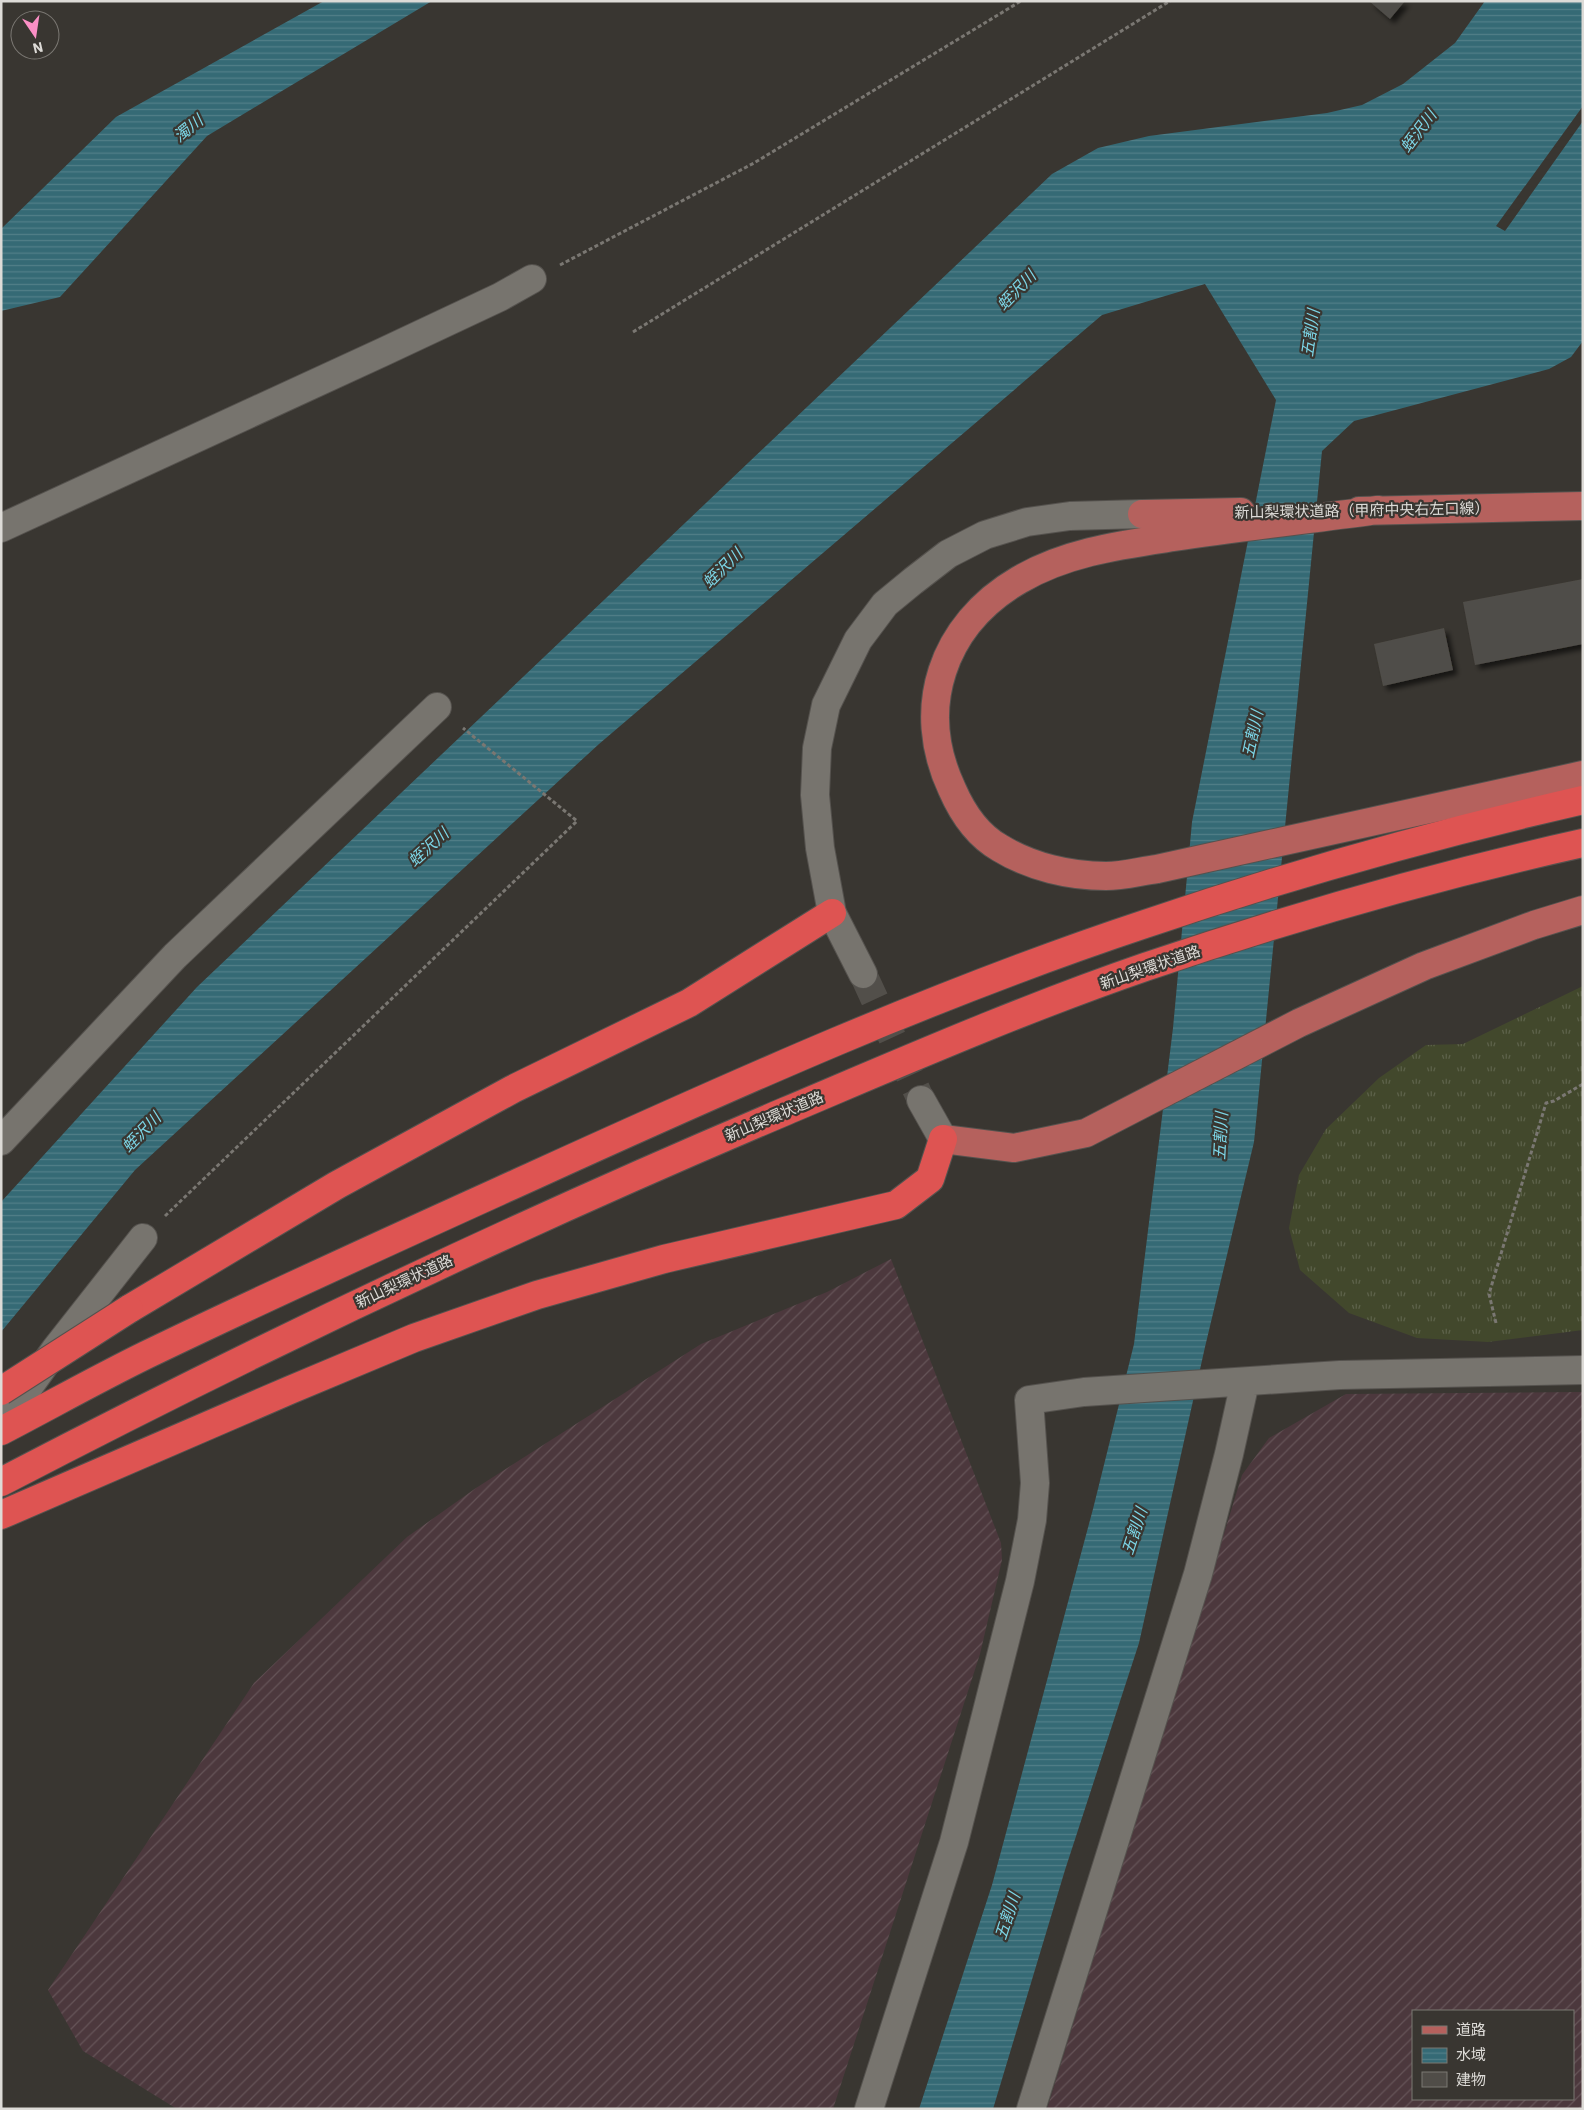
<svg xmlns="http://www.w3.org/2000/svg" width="1584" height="2110" viewBox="0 0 1584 2110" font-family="'IBM Plex Sans','Noto Sans JP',sans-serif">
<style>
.industrial{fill:url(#industrial-furrows);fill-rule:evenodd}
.grass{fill:url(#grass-tufts)}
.water{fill:url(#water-rules)}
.building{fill:#504d48;filter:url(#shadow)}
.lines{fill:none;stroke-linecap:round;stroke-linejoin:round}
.minor-tunnel{stroke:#524f4a;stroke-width:28;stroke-dasharray:28 14;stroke-linecap:butt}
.minor-casing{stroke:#55524e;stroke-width:30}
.major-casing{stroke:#55524e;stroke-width:30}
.highway-casing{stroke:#55524e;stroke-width:30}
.path{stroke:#7a7772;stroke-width:3;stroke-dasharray:4 2.5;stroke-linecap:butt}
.minor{stroke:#77746e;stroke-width:28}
.major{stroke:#b5615d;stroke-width:28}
.highway{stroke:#de5452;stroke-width:28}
.highway-bridge-casing{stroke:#55524e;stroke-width:30;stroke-linecap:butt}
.highway-bridge{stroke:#de5452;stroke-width:28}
.labels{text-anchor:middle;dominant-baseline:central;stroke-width:4.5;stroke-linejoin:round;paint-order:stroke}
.street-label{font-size:15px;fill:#dddbd7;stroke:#393631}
.water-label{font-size:16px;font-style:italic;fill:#7cd6e7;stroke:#393631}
</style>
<defs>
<pattern id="industrial-furrows" width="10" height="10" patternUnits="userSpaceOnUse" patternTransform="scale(1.25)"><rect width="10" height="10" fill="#4c383d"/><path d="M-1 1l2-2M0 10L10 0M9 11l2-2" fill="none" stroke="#655458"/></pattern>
<pattern id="grass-tufts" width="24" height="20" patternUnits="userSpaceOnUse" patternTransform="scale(1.25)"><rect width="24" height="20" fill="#42482c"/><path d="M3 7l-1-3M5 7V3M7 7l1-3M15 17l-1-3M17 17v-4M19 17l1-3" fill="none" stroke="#5d624a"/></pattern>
<pattern id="water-rules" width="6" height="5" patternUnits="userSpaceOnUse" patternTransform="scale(1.25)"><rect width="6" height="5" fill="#356a75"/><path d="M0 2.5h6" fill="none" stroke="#527f88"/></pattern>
<filter id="shadow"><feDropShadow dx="4.5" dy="4.5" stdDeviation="2.5" flood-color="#0009"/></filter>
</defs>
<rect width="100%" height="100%" fill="#393631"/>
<path class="industrial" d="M891,1259L1001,1543L1002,1560L980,1654L833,2109H177L83,2051L48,1990L254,1683L407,1537L476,1488L701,1344L827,1292Z
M1583,1392V2109H1047L1242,1475L1269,1438L1346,1394ZM1413,2011H1573V2099H1413Z"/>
<path class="grass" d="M1583,986V1330L1488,1342L1417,1338L1349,1313L1300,1270L1289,1228L1299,1175L1326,1129L1379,1078L1426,1045L1463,1044Z"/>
<path class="water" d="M324,1H432L207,136L60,297L1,311V229L116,117Z
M1485,1H1583V106L1496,226L1505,231L1583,121V341L1571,357L1549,369L1354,421L1322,451L1254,1142L1205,1347L1139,1643L1065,1870L993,2109H919L992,1885L1093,1509L1134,1344L1173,1028L1192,822L1276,400L1205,284L1102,315L599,744L135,1170L1,1332V1202L197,987L1052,174L1098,148L1149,136L1327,113L1362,105L1403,84L1455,43Z"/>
<path class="building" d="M1369,1H1405L1390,19Z
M1583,579V644L1475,665L1463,602Z
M1444,628L1453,670L1383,686L1374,644Z"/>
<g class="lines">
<path class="minor-tunnel" d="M863,974L921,1100"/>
<defs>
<path id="minor" d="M1,528L383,352L500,297L532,279
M863,974L832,913L820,848L815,795L817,748L826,705L858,640L885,604L913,581L948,554L985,535L1027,522L1070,516L1142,514
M921,1100L943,1139
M1,1141L175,956L437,707
M1,1426L55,1350L143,1238
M869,2109L954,1842L1020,1581L1032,1520L1035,1483L1029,1400L1084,1392L1340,1375L1583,1370
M1031,2109L1198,1574L1229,1454L1245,1382"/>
<path id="major" d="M1378,510C1310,519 1242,527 1174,537C1121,545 1066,552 1019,580C942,625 914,708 952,789C962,812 977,835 1000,848C1031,867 1070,876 1106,876C1123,876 1141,871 1157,869L1583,775
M1359,511L1583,506
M1142,514L1241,512
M943,1139L1014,1148L1086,1133L1299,1023L1424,966L1534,925L1583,910"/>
<path id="highway" d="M129,1309L337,1185L513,1089L689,1003L832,913
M1,1431C49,1406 97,1379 146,1355C274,1293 405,1234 535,1175C735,1084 937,993 1145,924C1289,875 1435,834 1583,800
M1,1482C258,1348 519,1224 786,1111C904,1061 1023,1009 1145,967C1289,918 1434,876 1583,843
M1,1515L290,1390L414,1338L537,1295L664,1259L896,1205L930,1179L943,1139"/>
</defs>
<use href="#minor" class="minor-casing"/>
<use href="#major" class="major-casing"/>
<use href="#highway" class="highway-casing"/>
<path class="path" d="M560,265L754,163L1021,1
M633,332L1170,1
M165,1216L577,821L463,728
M1496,1323L1489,1294L1546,1103L1554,1101L1583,1084"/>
<use href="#minor" class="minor"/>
<use href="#major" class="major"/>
<use href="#highway" class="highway"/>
<defs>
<path id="highway-bridge" d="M1,1391L129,1309"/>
</defs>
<use href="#highway-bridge" class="highway-bridge-casing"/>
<use href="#highway-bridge" class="highway-bridge"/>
</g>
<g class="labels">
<g class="street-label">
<text transform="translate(1362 510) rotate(-1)">新山梨環状道路（甲府中央右左口線）</text>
<text transform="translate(1150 967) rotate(-19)">新山梨環状道路</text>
<text transform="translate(774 1116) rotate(-23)">新山梨環状道路</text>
<text transform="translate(404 1281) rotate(-25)">新山梨環状道路</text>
</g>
<g class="water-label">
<text transform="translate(188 128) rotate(-39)">濁川</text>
<text transform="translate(1418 131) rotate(-53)">蛭沢川</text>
<text transform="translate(1016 290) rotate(-46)">蛭沢川</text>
<text transform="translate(1310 333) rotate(-82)">五割川</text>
<text transform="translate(722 568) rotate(-45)">蛭沢川</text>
<text transform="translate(1252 734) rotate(-78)">五割川</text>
<text transform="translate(428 847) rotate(-43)">蛭沢川</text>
<text transform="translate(141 1132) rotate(-46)">蛭沢川</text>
<text transform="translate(1220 1136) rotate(-87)">五割川</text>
<text transform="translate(1134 1531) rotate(-72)">五割川</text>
<text transform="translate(1007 1916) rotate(-72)">五割川</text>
</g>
</g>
<rect width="1584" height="2110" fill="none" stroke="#dddbd7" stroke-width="5"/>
<rect x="1412" y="2010" width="162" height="90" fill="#393631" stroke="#7b7873"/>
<rect x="1422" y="2026" width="25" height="8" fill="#b5615d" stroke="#7b7873"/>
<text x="1456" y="2035" font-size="15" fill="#dddbd7">道路</text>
<rect x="1422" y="2048" width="25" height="15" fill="url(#water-rules)" stroke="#7b7873"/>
<text x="1456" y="2060" font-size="15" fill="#dddbd7">水域</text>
<rect x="1422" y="2072" width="25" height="15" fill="#504d48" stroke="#7b7873"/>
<text x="1456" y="2085" font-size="15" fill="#dddbd7">建物</text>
<g transform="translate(35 35) rotate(167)"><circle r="24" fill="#393631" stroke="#7b7873"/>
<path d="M0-4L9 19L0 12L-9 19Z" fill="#fb8fc5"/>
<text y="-8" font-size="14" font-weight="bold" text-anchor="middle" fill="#dddbd7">N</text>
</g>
</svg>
